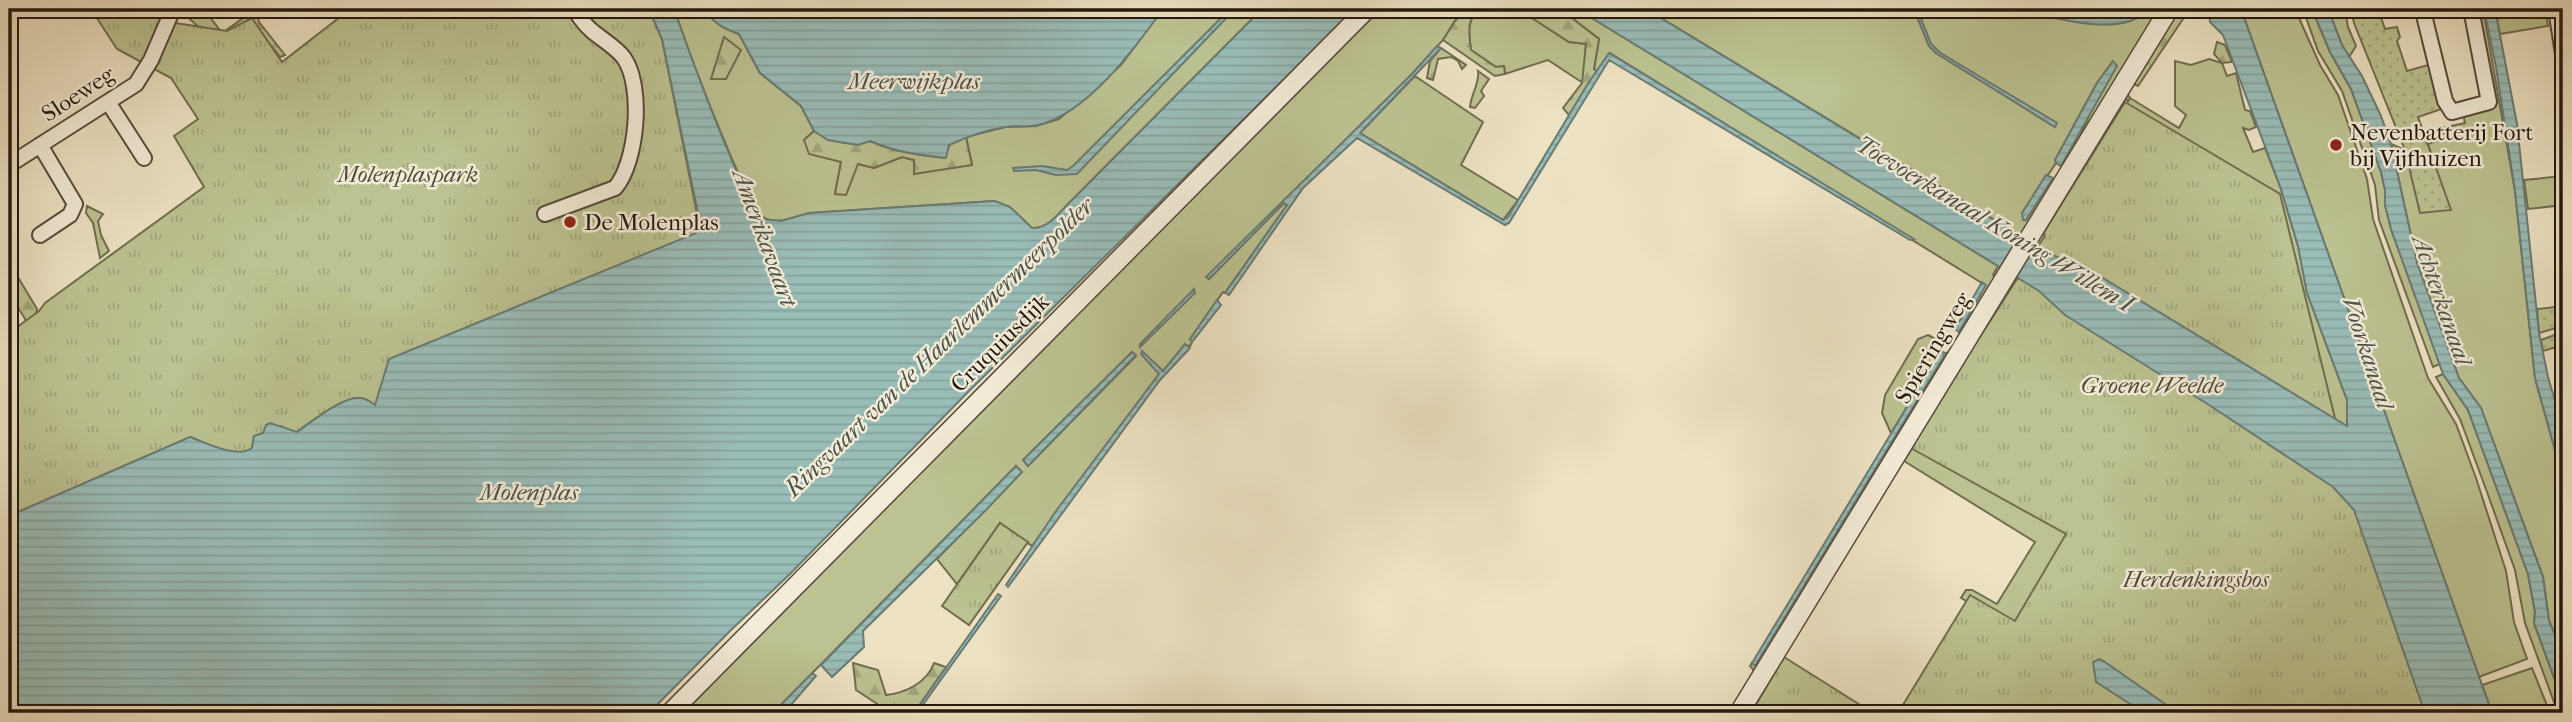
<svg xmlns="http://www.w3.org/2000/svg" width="2572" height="722" viewBox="0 0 2572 722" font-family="'IM FELL French Canon',serif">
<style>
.grass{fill:#bcc291;stroke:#706d50;stroke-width:2;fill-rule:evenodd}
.forest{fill:url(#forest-firs);stroke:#706d50;stroke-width:2}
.park{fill:url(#park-tufts);stroke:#706d50;stroke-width:2}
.garden{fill:url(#garden-dots);stroke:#706d50;stroke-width:2}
.water{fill:url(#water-rules);stroke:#6a7b74;stroke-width:2}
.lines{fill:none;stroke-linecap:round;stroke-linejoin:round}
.minor-casing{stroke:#564a3b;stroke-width:18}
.tertiary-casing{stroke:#564a3b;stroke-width:21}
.minor{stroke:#f3ecd8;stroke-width:14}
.tertiary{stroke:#f3ecd8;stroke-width:18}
.poi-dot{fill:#8f2418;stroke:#f3ecd8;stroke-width:2.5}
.labels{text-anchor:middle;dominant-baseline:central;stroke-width:5;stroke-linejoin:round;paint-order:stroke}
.street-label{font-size:23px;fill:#23180e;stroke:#f3ecd8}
.poi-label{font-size:23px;fill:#23180e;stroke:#f3ecd8;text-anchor:start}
.park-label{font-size:23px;font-style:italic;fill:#514b35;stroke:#f3ecd8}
.water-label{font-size:24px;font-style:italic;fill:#4d524a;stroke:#f3ecd8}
</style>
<defs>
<pattern id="forest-firs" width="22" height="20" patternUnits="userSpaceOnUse" patternTransform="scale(1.75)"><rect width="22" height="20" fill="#bcc291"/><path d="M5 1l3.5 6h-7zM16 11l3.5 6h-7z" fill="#a1a67c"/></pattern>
<pattern id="park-tufts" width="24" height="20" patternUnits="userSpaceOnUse" patternTransform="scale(1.75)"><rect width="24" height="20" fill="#bcc291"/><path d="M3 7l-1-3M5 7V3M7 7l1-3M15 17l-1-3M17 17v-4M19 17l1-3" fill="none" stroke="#a1a67c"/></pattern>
<pattern id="garden-dots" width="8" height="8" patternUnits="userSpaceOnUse" patternTransform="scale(1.75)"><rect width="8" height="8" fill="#bcc291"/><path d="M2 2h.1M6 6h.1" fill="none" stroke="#a1a67c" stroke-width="1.8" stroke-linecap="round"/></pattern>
<pattern id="water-rules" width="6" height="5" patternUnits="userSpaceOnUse" patternTransform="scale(1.75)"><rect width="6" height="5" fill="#9abdb8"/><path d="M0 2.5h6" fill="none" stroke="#84a29d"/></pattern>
</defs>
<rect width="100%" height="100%" fill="#ede2c3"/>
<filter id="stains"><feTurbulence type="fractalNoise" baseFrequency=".00286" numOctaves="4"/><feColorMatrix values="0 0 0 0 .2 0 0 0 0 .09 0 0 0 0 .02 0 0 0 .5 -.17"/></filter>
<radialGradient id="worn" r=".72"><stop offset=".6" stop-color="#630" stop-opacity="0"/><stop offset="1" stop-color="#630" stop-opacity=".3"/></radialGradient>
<path class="grass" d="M674,9H705C712,22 725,29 739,34L760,73L801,106L814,131L804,140L841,162L835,194L858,164L874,168L902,157L914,160V173L972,165L966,137L1005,127L1036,126L1059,119L1121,65L1163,9H1262L1070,202C1059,213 1048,229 1032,228L1010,207L994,201L809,213C788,219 766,230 753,206C723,141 697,76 674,9Z
M1373,9H1468L1455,21L1443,40L1411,75L1207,277L1209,279L1284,203L1287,205L1225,293L1223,292L1190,339L1192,342L1190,346L1185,345L1163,371L1142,352L1159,374L1032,546L1000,523L957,584L937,559L1022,472L1016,466L773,713H675ZM1132,352L1136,356L1028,466L1023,460Z
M1483,9H1518L1569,42L1586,44L1583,83L1548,60L1505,74L1504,66L1496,67L1471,50C1469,33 1465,17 1483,9Z
M1560,9H1577L1998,266L1993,275L1998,278L1962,338L1959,332L1985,285L1610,53L1597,71L1594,69L1599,39Z
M1646,9H1914L1929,46L1936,53L2055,127L1939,52L1931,44L1917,9H2029L2054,18L2091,24L2107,23L2149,9H2159L2066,167L2061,166L2081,134L2113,61L2097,83L2055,160L2056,163L2022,213L2026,220L2053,178L2059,180L2023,237Z
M2241,9H2295L2320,65L2338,95L2367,179L2373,219L2428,378L2456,424L2476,478L2506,571L2514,622L2527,659L2479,677Z
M2303,9H2312L2330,52L2351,89L2381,172L2385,190V205L2391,229L2440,364L2433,367L2379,220L2375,185L2342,91L2318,51Z
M2328,9H2345L2348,27L2356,46L2349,57L2342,45Z
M2474,9H2483L2515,191L2535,378L2563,479V653L2549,621L2543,577L2481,408L2459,378L2417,263L2391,144L2405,150L2409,168L2450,210L2428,144L2445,138L2442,128L2465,123L2463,114L2492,106Z
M2529,9H2545L2548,26L2500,34L2496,14Z
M2209,59L2222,63L2227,76L2236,73L2245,110L2250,111L2256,127L2249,130L2243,128L2253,152L2265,148L2281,189L2298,246L2307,293L2347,400L2348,427L2083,266L2044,237V232L2115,116L2113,110L2123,95L2128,101L2130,98L2179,128L2186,115L2175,106V61L2191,65Z
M1415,76L1483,122L1461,165L1518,200L1503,220L1360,133Z
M2563,176V205L2528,209L2524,180Z
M1928,335L1943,343L1941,351L1891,433L1882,413L1885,395L1918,339Z
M1953,351L1901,438L1896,435L1945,353Z
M2443,374L2468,410L2528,574L2535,612L2534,623L2563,702V713H2558L2525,623L2515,570L2487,492L2460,419L2436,377Z
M1947,391L2101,538L2026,635L1961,598L1966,590H1972L1997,604L2035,542L1904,461Z
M1890,443L1893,449L1756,673L1750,666L1752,663L1755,665Z
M2532,668L2550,713H2492L2482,685Z"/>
<path class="forest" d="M182,9H204L222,33L256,9L259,22L285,55L280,57L251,21L213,40L181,11Z
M1468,9H1483C1465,17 1469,33 1471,50L1496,67L1504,66L1505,74L1495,76L1443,40L1455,21Z
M1518,9H1560L1599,39L1594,69L1597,71L1569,115L1563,108L1582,83L1586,44L1569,42Z
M2176,9H2183L2181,13H2186L2183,19L2138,86L2134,84L2127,93L2130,98L2128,101L2123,95Z
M724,37L741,50L726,79H711Z
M2217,42L2225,45L2232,62L2222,63L2214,54Z
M1441,48L1466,65L1462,69L1458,61L1451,57L1438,59L1433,80L1427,78L1430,61Z
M1478,71L1489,79L1481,91L1484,96L1475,108L1470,107C1471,94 1480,83 1478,71Z
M814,131C831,142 850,147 870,141C895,152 919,155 945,158L949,145L966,137L972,165L914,174V160L902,157L874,168L858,164L846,195L835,194L841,162L809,154L804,140Z
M87,206L103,214L98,221L101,235L109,251L100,258L93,223L86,213Z
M16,274L37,309L35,321L27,322L9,293V277Z
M853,663L878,670L886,695C905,693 927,683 934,663L946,667L914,713H891L856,690Z"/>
<path class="park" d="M91,9H160L169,22L227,31L252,18L282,62L345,13L347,9H649L662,39L700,229L696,233L685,239L390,359L378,403L375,405C370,402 366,398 360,398C343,396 311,422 297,432H291L281,426C271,429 264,433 254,436L252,448C237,460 206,443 190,437L9,516V333L39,311L45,303L204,187L174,136L198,119L171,78L117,49Z
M2125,102L2280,194L2359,516L2427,713H1898L1970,595L2015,621L2066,534L1909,447L2044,237V232Z
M1000,523L1028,542L969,625L942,606Z
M1784,657L1873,713H1751Z"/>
<path class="garden" d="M2351,9H2378L2385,29L2397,27L2400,37L2397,41L2407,71L2428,65L2432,67L2444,108L2418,117L2451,210L2420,213L2405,150L2354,23Z
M2563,306V326L2539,333L2537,309Z
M2563,332V345L2543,351L2541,340Z"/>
<path class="water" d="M649,9H674C694,66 715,122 739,177C745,190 751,211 763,219L781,221L809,213L995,201L1010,207L1032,228C1048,229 1059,213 1070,202L1262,9H1355L966,394L791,573L730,631L649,713H9V516L190,437C206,443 237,459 252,448L254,436L263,433L266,425L270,423L297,432C311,422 343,396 360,398C366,398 370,402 375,405L389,359L696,233L700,223L662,39Z
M705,9H1163C1135,48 1087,114 1038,125C1028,128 1016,125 1006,127C987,130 966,137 949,145L946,158C919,155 895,152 870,141L858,145L828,140L814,131L801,106L760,73L739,34C725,29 712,23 705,9Z
M1230,9H1235L1077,174L1056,175L1036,170L1014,171L1013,168L1042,166L1067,170L1073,166Z
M1577,9H1646L2043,250L2059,258L2083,266L2347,426V400L2307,293L2298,246L2281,189L2223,35L2210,22L2209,9H2241L2492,713H2425L2354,510L2333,487L2209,405L2065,315L2039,291Z
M1914,9H1917L1931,44L1939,52L2057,123L2055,127L1936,53L1929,46Z
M2029,9H2149C2125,37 2059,21 2029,9Z
M2312,9H2328L2342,45L2362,76L2381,116L2391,144L2417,263L2459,378L2481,408L2543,577L2549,621L2563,653V702L2534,623L2535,612L2528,574L2468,410L2443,374L2391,229L2385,205V190L2381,172L2351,89L2330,52Z
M2484,9H2495L2517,124L2539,333L2548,377L2563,428V479L2535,378L2515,191L2496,67Z
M1437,46L1441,48L1360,133L1503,220L1508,217L1587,85L1609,53L1914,239L1910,240L1609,60L1509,223L1505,225L1357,138L1303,188L1229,295L1225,293L1287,205L1284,203L1209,279L1206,277L1411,75Z
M2113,61L2117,66L2061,166L2056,163L2055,160L2097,83Z
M2046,175L2053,178L2026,220H2023L2022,213Z
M1982,282L1986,285L1959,332L1955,329Z
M1194,289L1195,293L1140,347V344Z
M1217,300L1221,305L1192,342L1190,339Z
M1185,344L1190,348L1160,380L1008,587L1006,585L1056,511L1159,374L1141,354L1142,351L1163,371Z
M1941,351L1945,353L1943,358L1755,666L1752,663Z
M1132,352L1136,355L1028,466L1023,460Z
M1016,466L1022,472L985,511L863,631L864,647L832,677L821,665Z
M998,594L1001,596L917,713H914Z
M2099,659L2105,662L2178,713H2144L2096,682L2093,662Z
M812,673L816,676L784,713H773Z"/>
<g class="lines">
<defs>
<path id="minor" d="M2556,9L2563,54
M2423,11L2445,101L2452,112L2489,102L2471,9
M108,102L144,158
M9,165L136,84L151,60L173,9
M545,214L615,188C637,163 644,87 624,58C616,47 601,39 591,30C584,24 579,16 574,9
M40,235L70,215L75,204L40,145"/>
<path id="tertiary" d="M670,713L1367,9
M1739,713L2169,9"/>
</defs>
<use href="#minor" class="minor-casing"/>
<use href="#tertiary" class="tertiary-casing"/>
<use href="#minor" class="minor"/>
<use href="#tertiary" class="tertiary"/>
</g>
<g class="poi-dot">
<circle cx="2336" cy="145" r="7"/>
<circle cx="570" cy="222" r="7"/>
</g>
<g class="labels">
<g class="street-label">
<text transform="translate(78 94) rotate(-33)">Sloeweg</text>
<text transform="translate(1000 343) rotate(-45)">Cruquiusdijk</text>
<text transform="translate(1933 348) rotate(-59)">Spieringweg</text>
</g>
<g class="poi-label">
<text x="2350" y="132">Nevenbatterij Fort<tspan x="2350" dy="26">bij Vijfhuizen</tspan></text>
<text x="584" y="222">De Molenplas</text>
</g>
<g class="park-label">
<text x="408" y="174">Molenplaspark</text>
<text x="2152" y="385">Groene Weelde</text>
<text x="2196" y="579">Herdenkingsbos</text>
</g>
<g class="water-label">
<text x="914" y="81">Meerwijkplas</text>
<text transform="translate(1995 224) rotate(31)">Toevoerkanaal Koning Willem I</text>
<text transform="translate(765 238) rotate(70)">Amerikavaart</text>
<text transform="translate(2442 300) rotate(71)">Achterkanaal</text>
<text transform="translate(939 347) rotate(-44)">Ringvaart van de Haarlemmermeerpolder</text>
<text transform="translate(2368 353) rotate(72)">Voorkanaal</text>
<text x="529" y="492">Molenplas</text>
</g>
</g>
<rect width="2572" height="722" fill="none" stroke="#ede2c3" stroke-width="35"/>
<rect x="10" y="10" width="2551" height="701" fill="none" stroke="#23180e" stroke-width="3.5"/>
<rect x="18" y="18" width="2537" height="687" fill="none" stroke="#23180e" stroke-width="2"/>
<rect width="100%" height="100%" filter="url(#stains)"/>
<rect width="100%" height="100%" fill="url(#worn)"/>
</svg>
